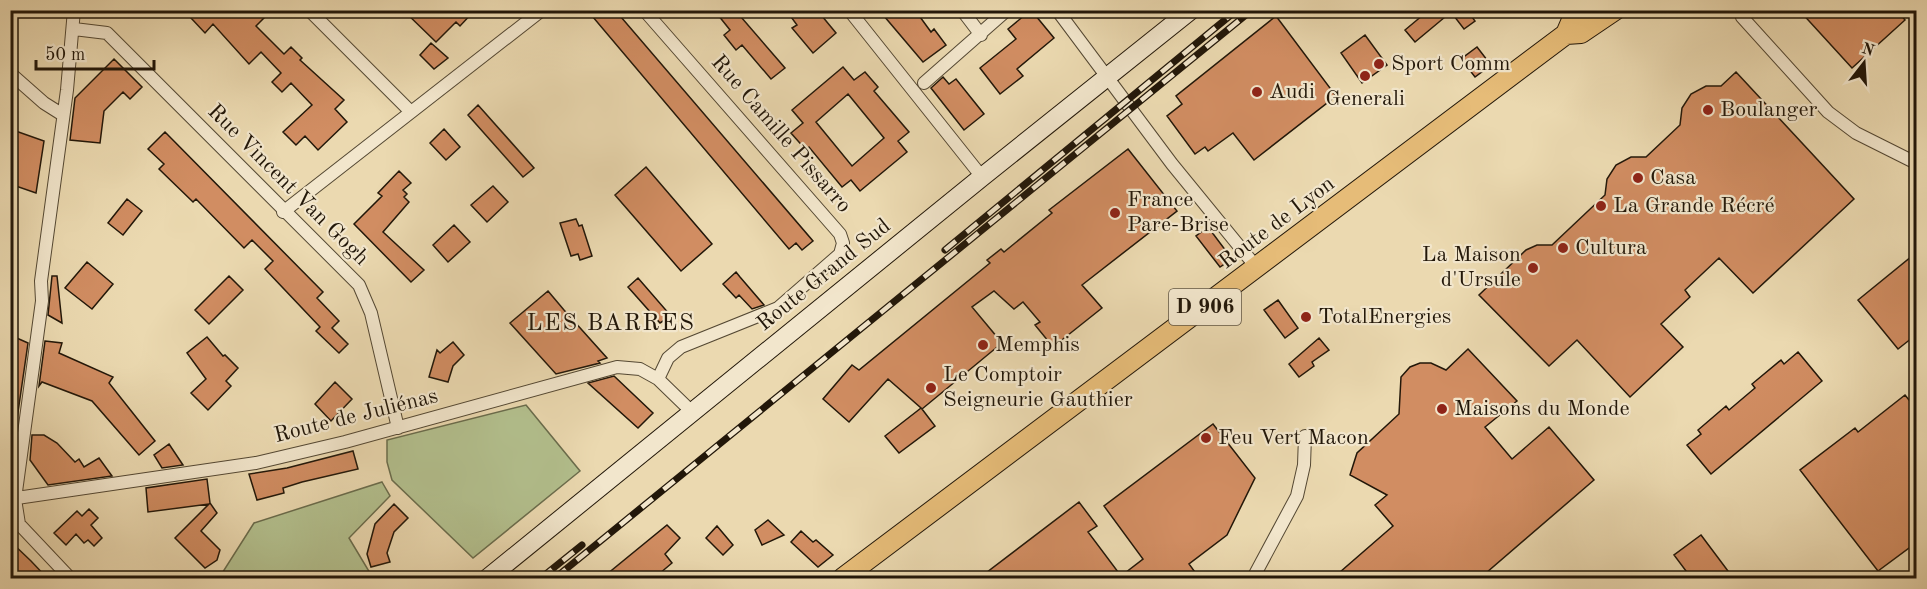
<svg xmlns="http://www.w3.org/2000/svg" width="1927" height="589" viewBox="0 0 1927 589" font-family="'Old Standard TT',serif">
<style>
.green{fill:#b3c08e;stroke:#6a6c4c;stroke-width:1.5}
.building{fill:#d18d62;stroke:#221709;stroke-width:1.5;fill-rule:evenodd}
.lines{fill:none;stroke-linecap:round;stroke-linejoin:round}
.minor-casing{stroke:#544833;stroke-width:14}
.secondary-casing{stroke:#221709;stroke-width:20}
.primary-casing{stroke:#221709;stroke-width:22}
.minor{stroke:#f2e6cc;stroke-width:12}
.secondary{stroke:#f2e6cc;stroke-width:18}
.primary{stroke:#e6bc78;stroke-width:20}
.rail-casing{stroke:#221709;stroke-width:7}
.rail{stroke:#f2e6cc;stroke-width:4.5;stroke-dasharray:14;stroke-linecap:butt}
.poi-dot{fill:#8f2418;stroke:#f2e6cc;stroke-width:2}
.labels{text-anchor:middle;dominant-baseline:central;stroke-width:4.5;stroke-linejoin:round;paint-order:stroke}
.shield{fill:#f2e6cc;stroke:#605544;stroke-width:1.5}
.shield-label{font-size:21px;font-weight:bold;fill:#221709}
.poi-label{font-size:22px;fill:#221709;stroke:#f2e6cc;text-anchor:start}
.street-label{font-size:22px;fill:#221709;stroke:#f2e6cc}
.neighbourhood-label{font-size:24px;letter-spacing:1.5px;fill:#221709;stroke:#f2e6cc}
</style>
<rect width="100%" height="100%" fill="#ebd9b0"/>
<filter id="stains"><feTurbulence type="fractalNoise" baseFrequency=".00333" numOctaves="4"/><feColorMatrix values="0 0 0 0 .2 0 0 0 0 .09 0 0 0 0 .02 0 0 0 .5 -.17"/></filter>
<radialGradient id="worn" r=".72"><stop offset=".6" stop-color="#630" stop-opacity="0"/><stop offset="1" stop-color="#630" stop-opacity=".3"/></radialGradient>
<path class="green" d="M526,405L580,471L473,558L392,480L387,462V440Z
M382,482L390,496L349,538L373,578H219L254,523Z"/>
<path class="building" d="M199,10H259L265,17L256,26L284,54L291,47L302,58L300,60L344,100L335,109L347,122L318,150L305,136L296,145L283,132L312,105L291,83L282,92L272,82L281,73L261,52L249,64L213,24L205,33L191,18Z
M403,10H475L460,26L456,22L436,42Z
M587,10H615L813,241L802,250L796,243L789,249Z
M714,10H735L785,68L771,79L742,45L736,50L724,35L730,30Z
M786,10H817L836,33L813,53L792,28L797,25Z
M891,10H915L931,32L934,29L946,45L923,62L884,16Z
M1031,10L1054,38L1017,69L1023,76L1000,94L980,68L1016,39L1008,29Z
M1429,10H1467L1475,21L1464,29L1451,12L1415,42L1405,30Z
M1799,10H1897L1905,20L1852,68Z
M1276,16L1336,96L1254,160L1233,133L1208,151L1205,147L1195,154L1167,116L1182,104L1176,96Z
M1365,35L1387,65L1362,83L1341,53Z
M431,43L448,58L434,69L420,55Z
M1477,47L1491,65L1475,77L1461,59Z
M114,59L142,87L130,99L123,92L104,111L100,143L70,140L75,98Z
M843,67L854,80L865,72L878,87L874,91L909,132L898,141L907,152L860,191L851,180L842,187L809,147L806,150L791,133L803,123L792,110ZM848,94L884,138L852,166L816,122Z
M1736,72L1854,199L1753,293L1719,258L1685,290L1690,297L1661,324L1683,347L1630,397L1577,340L1549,366L1479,295L1526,250L1537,245H1552L1605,195L1607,179L1616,165L1631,157H1646L1680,125L1682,108L1691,94L1706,86H1721Z
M943,77L949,84L956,79L984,114L964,130L931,88Z
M478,105L534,168L523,177L468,115Z
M10,129L44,141L36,193L10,184Z
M444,129L460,147L446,160L430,143Z
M165,132L323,292L317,298L339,321L332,328L348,344L339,353L316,331L320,327L265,269L273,261L252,240L244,248L196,199L193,202L159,169L164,164L148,149Z
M1128,149L1177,211L1082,285L1102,308L1053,347L1035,325L1040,322L1023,302L1014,309L994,291L972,307L1002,343L922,409L935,426L899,453L885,436L921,408L888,379L849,422L823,399L852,365L859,370L990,263L987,260L1001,249L1004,252L1052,213L1049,210Z
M646,167L712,244L681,271L615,195Z
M399,171L411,183L403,190L407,194L404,197L409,202L383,232L424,270L411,282L354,224L382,196L378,193Z
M493,186L508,202L487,222L471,205Z
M127,199L142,211L123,235L108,223Z
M576,219L579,226L582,225L592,256L580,260L578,254L571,256L560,223Z
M454,225L470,242L448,262L433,245Z
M1208,227L1232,259L1220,267L1196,236Z
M1917,252V334L1898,349L1858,300Z
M87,262L113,284L92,309L65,288Z
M736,272L740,277L764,305L752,309L739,295L736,298L723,284Z
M52,276H57L62,323L48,315Z
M229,276L243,290L209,324L195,310Z
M638,278L671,316L660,323L628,287Z
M548,291L564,310L607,358L598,361L600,363L556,374L510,323Z
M1278,300L1298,328L1285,338L1264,310Z
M10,335L28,343L16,426L10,425Z
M207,337L223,356L225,355L238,368L226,381L231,386L208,410L191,393L206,379L187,353Z
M1319,338L1329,350L1312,362L1314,366L1299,377L1289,364Z
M45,341L62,343L59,353L113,377L109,383L155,441L139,455L92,401L42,382L39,386Z
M453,342L464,355L453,366L448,382L429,377L437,350L440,353Z
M1468,349L1517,401L1485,427L1512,459L1549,427L1594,480L1479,579H1332L1393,526L1375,505L1387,495L1350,475L1357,453L1399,414L1401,377L1410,367L1420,363H1431L1446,370Z
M1798,352L1822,381L1711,474L1687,445L1701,434L1698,430L1726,406L1729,410L1755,388L1752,384L1781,360L1784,364Z
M614,376L653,413L638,428L588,383Z
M335,382L352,399L331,421L315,404Z
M1905,395L1917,410V542L1878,571L1800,470L1855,428L1858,432Z
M1213,424L1255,478L1227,535L1189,564L1200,579H978L1079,502L1097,526L1088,532L1121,576L1143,559L1104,506Z
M32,435H44L57,443L75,462L79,459L84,467L99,458L112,476L48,485L30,460Z
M169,444L183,465L162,468L154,455Z
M353,451L358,469L302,482L283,488L284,493L257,500L249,474L287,468Z
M207,479L210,503L217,513L201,531L220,550L217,560L205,568L175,538L209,504L148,512L146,488Z
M394,504L408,518L394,532L387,553L390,562L371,567L367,554L375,524Z
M89,509L98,518L91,525L102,538L94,546L88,540L84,543L76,534L66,545L54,533L77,511L82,516Z
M768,520L784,535L762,545L755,530Z
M667,525L680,538L665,554L672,563L653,579H601Z
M717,526L733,545L723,555L706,538Z
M801,531L813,542L816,540L833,555L818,567L791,542Z
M1701,535L1734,579H1692L1674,555Z
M10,541L31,561L48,579H10Z"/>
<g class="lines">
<defs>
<path id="minor" d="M309,10L410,111
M644,10L840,234L843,243L840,254L778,308L681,347L668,358L658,379
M849,10L982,177
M962,10L981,35
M1057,10L1172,164L1257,268
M1740,10L1742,17L1828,112L1856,133L1916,163
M74,29L107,33L359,285L371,313L398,428
M10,73L44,103L63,115
M924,83L1007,10
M283,212L542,10
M10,499L256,463L345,442L617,367L640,369L658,379L692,412
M70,578L19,524L15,499L42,301L41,281L67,90L74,10
M1253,578L1297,496L1304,465L1305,436"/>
<path id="secondary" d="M488,578L982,177L1191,10"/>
<path id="primary" d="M1566,34L1581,33L1615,10
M843,578L1566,34L1572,20L1585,10"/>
</defs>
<use href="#minor" class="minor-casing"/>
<use href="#secondary" class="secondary-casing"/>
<use href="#primary" class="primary-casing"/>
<use href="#minor" class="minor"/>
<use href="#secondary" class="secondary"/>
<use href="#primary" class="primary"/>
<defs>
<path id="rail" d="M945,250L1237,10
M541,578L582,545
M555,578L1252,10"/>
</defs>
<use href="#rail" class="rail-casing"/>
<use href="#rail" class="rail"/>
</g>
<g class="poi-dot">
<circle cx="1379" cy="64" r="6"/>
<circle cx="1365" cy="76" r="6"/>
<circle cx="1257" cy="92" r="6"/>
<circle cx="1708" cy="110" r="6"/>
<circle cx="1638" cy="178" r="6"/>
<circle cx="1601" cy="206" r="6"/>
<circle cx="1115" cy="213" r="6"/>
<circle cx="1563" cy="248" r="6"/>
<circle cx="1533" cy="268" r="6"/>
<circle cx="1306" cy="317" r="6"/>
<circle cx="983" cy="345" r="6"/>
<circle cx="931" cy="388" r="6"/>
<circle cx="1442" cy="409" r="6"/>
<circle cx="1206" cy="438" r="6"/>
</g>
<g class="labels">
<rect class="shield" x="1169" y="289" width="72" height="36" rx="4.5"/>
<g class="shield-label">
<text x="1205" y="307">D 906</text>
</g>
<g class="poi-label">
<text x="1391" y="64">Sport Comm</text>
<text x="1269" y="92">Audi</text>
<text x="1365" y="99" text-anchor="middle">Generali</text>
<text x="1720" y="110">Boulanger</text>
<text x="1650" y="178">Casa</text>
<text x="1127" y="200">France<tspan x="1127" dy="25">Pare-Brise</tspan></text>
<text x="1613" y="206">La Grande Récré</text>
<text x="1575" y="248">Cultura</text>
<text x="1521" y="255" text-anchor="end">La Maison<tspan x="1521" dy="25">d'Ursule</tspan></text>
<text x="1318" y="317">TotalEnergies</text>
<text x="995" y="345">Memphis</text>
<text x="943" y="375">Le Comptoir<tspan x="943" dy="25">Seigneurie Gauthier</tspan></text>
<text x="1454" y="409">Maisons du Monde</text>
<text x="1218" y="438">Feu Vert Macon</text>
</g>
<g class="street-label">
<text transform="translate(781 134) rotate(49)">Rue Camille Pissarro</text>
<text transform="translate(288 185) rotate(45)">Rue Vincent Van Gogh</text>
<text transform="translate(1277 223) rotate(-37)">Route de Lyon</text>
<text transform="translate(824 275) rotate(-39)">Route Grand Sud</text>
<text transform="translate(356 416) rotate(-14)">Route de Juliénas</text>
</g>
<g class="neighbourhood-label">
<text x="611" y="324">LES BARRES</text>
</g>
</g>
<rect width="1927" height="589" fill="none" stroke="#ebd9b0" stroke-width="36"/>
<rect x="12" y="12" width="1903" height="565" fill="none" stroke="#221709" stroke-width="3"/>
<rect x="18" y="18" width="1891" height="553" fill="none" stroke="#221709" stroke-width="1.5"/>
<g transform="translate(1864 63) rotate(17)" stroke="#f2e6cc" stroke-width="4.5" paint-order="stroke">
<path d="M0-4.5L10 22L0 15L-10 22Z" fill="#221709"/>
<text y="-9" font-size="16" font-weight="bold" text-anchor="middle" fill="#221709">N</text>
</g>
<path d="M36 60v9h118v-9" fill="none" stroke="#221709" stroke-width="3"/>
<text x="45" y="60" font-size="18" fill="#221709" stroke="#f2e6cc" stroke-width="4.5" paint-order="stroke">50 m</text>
<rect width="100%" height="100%" filter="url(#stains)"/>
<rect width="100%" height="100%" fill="url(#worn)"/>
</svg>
